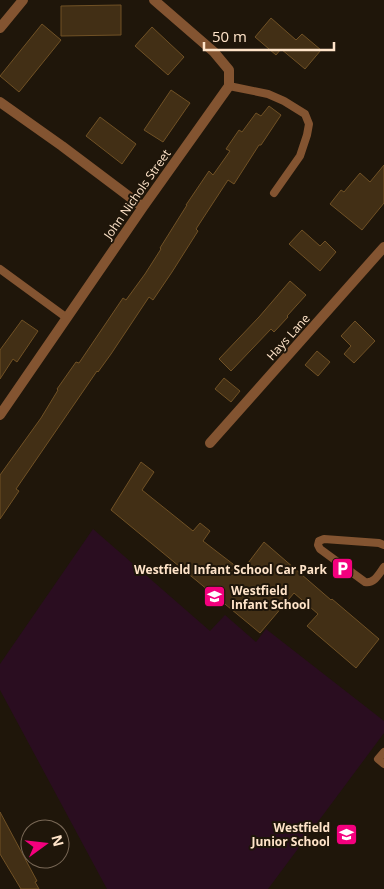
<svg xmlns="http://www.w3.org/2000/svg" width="384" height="889" viewBox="0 0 384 889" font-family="'Open Sans',sans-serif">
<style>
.green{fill:#2a0d20}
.building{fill:#422f15;stroke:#705125}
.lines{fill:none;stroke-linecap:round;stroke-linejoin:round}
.service{stroke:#835431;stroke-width:8}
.minor{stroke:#835431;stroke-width:10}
.labels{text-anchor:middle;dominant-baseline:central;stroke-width:4;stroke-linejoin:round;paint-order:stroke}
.street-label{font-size:12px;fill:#ffe4c9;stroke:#1f160a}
.poi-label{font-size:12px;font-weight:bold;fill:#ffe4c9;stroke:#1f160a;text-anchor:end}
</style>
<rect width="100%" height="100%" fill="#1f160a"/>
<path class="green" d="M93,529L210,631L225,615L256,642L266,629L384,721V733L268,889H107L0,690V664Z"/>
<path class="building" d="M121,5V35L61,36V6Z
M271,18L296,40L302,34L321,50L305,69L281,49L276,55L255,37Z
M42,24L61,40L19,92L0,76Z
M152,27L184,57L168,75L135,46Z
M171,90L190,103L163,142L144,130Z
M269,106L281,115L261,145H259L234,184L228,180L196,229L198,231L172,272L153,300L149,297L111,354L98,372L97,371L16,489L19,491L0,519V475L41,418L58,390L57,389L76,362L79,363L123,298L126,300L145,274L161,249L160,248L187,205H186L209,171L213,175L230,151L226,149L239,130L242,132L256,113L261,116Z
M100,117L136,144L122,164L86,136Z
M384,165V203L362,230L330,204L341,190L344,192L360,173L370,182Z
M302,230L320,246L325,241L336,252L320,271L289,244Z
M290,281L306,295L287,316L288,317L274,332L271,329L231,371L219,359L259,317Z
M22,320L38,331L17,362L13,359L0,379V350Z
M355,321L375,341L354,363L344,354L351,346L341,336Z
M317,351L330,362L318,376L305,365Z
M224,378L240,391L231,402L215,389Z
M141,462L154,472L142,490L193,531L200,523L210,531L203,541L242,571L264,542L331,600L332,599L379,639L356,668L307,626L318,614L294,593L260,633L111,510Z
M0,812L37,881L35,882L39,889H21L0,854Z"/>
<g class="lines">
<path class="service" d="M229,86L268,94L284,101L305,114L309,124L307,135L300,156L274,193
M0,269L67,318
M384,545L379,543L324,539L319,541L318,545L320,549L365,582C374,584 379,574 384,567
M384,752L378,759L384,764"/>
<path class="minor" d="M0,28L23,0
M0,102L62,146L143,207
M0,415L143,207L229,86V70L214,52L154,0
M210,443L384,247"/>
</g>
<defs>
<symbol id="parking-square" viewBox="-11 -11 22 22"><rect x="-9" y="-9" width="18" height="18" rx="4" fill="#f4007e" stroke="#1f160a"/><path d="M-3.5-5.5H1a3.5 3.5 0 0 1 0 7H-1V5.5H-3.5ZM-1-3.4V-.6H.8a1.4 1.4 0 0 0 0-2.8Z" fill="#fff"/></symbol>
<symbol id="school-square" viewBox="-11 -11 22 22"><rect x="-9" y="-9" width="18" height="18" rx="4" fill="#f4007e" stroke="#1f160a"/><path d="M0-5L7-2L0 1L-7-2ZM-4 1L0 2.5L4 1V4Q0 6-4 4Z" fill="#fff"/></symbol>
</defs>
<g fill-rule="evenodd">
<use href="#parking-square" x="330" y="556" width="25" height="25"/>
<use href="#school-square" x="202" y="584" width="25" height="25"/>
<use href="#school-square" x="334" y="822" width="25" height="25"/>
</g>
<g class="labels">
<g class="street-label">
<text transform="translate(137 194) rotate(-55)">John Nichols Street</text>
<text transform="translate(288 337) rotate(-48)">Hays Lane</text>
</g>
<g class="poi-label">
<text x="327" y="569">Westfield Infant School Car Park</text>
<text x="231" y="590" text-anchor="start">Westfield<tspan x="231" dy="14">Infant School</tspan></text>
<text x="330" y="827">Westfield<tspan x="330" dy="14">Junior School</tspan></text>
</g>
</g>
<g transform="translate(45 844) rotate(75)"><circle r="24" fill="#1f160a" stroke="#796856"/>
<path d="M0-4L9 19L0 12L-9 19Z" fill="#f4007e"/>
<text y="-8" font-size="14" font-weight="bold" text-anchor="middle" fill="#ffe4c9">N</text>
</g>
<path d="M204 42v8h130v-8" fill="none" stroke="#ffe4c9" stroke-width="2.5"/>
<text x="212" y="42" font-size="15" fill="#ffe4c9" stroke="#1f160a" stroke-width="4" paint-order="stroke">50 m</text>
</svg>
